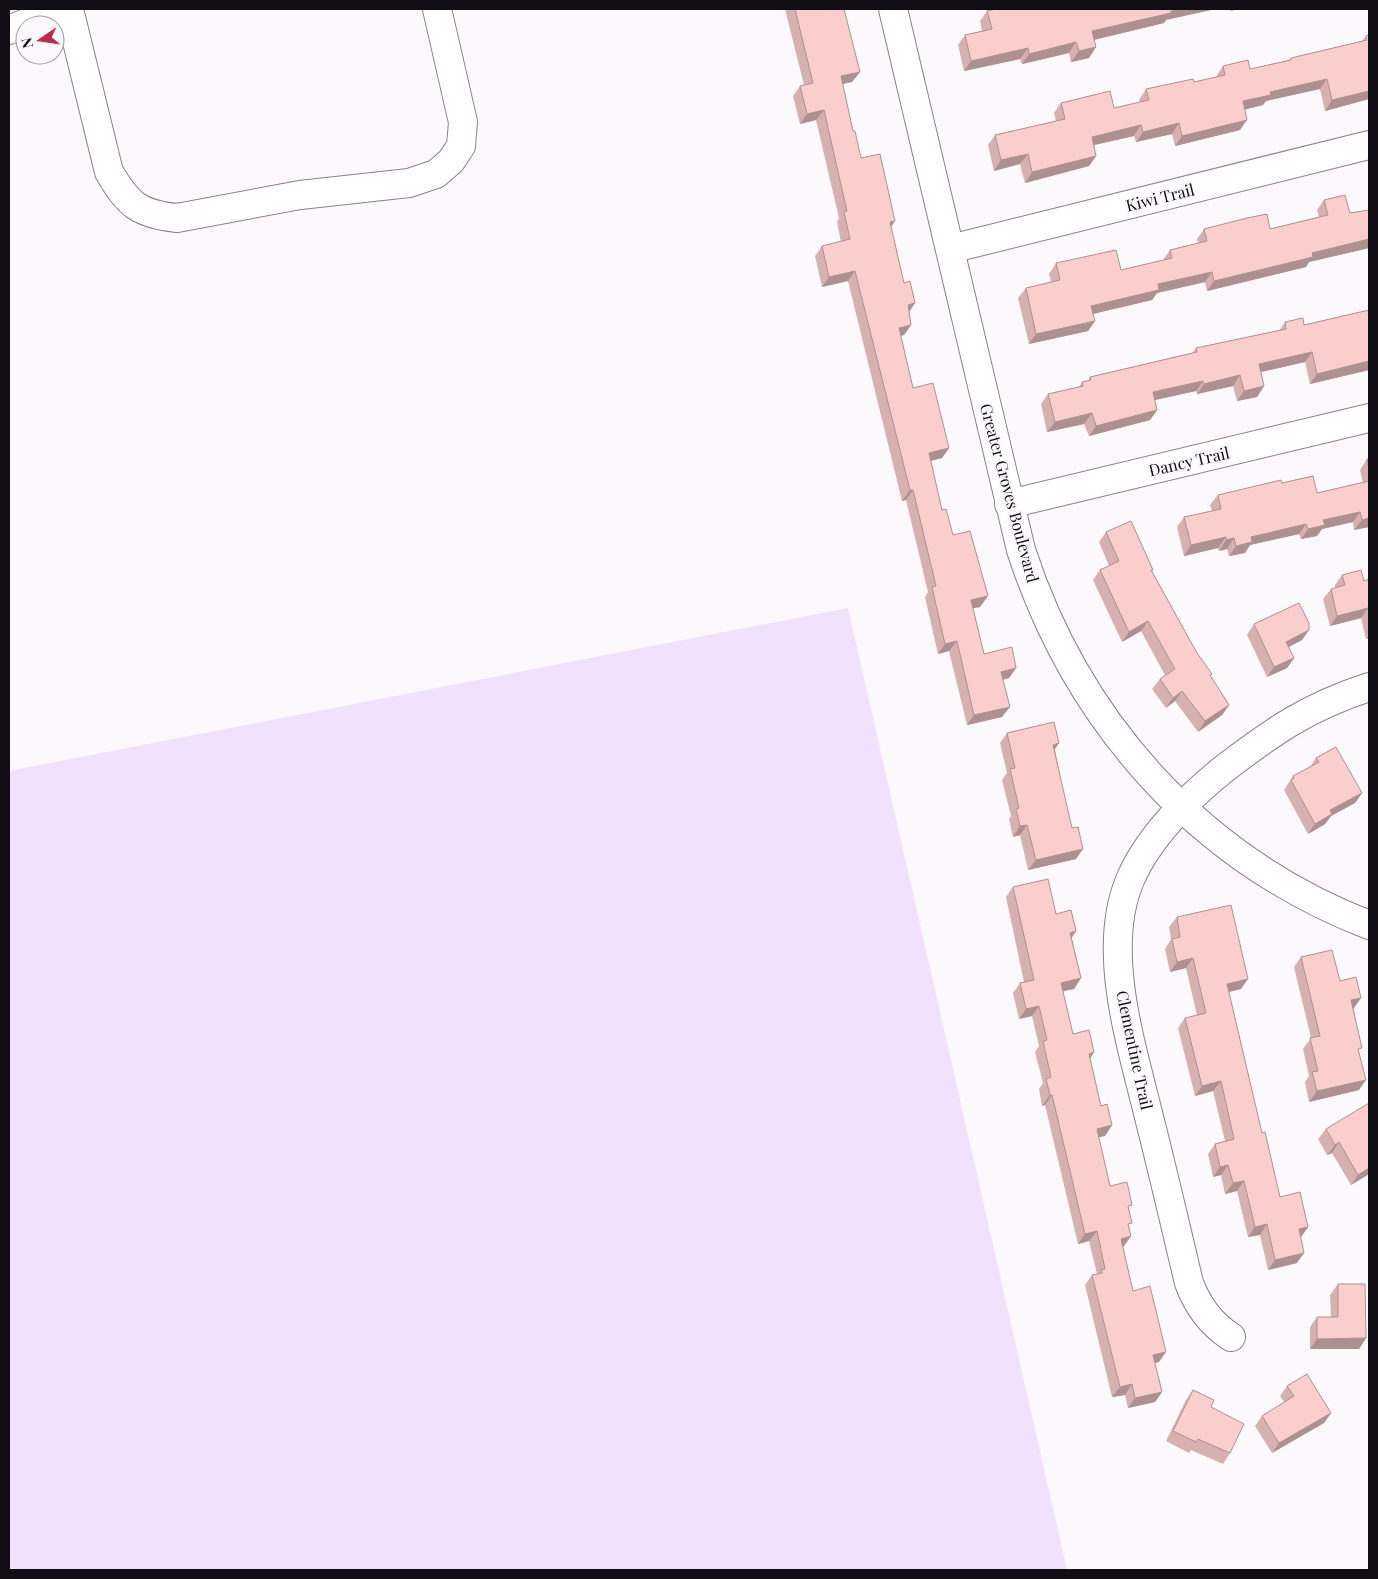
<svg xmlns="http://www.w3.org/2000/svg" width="1378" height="1579" viewBox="0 0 1378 1579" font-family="'Playfair Display',serif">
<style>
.green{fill:#f2e0ff}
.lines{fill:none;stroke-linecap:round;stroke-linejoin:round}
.minor-casing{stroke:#8b7f92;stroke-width:30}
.minor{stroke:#fff;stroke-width:28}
.wall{fill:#d6b1b0}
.shaded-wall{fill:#ae9090}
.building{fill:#f9cecd;stroke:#ae9090}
.labels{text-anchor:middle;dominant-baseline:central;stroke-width:5;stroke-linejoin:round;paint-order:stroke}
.street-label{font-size:16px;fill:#110d14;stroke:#fcf9fd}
</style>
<rect width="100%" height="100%" fill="#fcf9fd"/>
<path class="green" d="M848,608L1067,1570H9V771Z"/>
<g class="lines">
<defs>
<path id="minor" d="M69,9L109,172C128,204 138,214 177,218L300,195L409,183L436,174L451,161L461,146L463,122L437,9
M893,9L1021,550C1077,722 1199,859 1369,925
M9,30L60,9
M950,249L1369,145
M1009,504L1369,418
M1231,1337C1210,1323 1198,1306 1189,1283C1176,1228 1163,1172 1149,1117C1132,1046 1100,951 1130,880C1148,837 1190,796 1225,768C1275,730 1308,707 1369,687"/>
</defs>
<use href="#minor" class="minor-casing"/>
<use href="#minor" class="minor"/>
</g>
<path class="wall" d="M785,9H823L860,72L852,82L842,84L853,131L861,158L895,221L891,227L904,283L915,303L909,312L911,325L904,335L901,336L913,388L949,448L942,458L931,461L942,510L953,535L980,607L973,608L984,654L1016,668L1009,678L1003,680L1002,717L967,725L949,651L938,654L925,597L928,592L906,500L902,501L848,281L822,287L815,256L822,246L841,242L837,222L839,218L816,120L800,124L793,96L800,86L804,85Z
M987,11L1166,20L1164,23L1094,40L1096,47L1089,58L1071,62L1069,53L1022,64L1020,59L964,71L958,45L965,35L982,31L980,21Z
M1369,35V99L1325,111L1320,89L1266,101L1263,105L1245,109L1240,130L1175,146L1172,134L1136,142L1134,136L1094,145L1096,156L1089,166L1025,183L1020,164L994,171L988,145L995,135L1056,121L1054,113L1061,103L1114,108L1140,102L1139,100L1146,89L1194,82L1216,77L1223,66L1250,69L1289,60L1291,58L1362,41L1366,36Z
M1324,200L1350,213L1369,210V248L1309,262L1306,267L1207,291L1205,282L1157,293L1152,300L1093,314L1095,321L1088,331L1029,344L1018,298L1026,288L1051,282L1049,274L1056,263L1121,270L1163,260L1170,250L1198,243L1197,239L1204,229H1270L1319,217L1317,210Z
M1369,310V370L1310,384L1305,362L1261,372L1264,386L1257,397L1237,401L1233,386L1197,394L1196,391L1155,400L1157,410L1150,420L1089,436L1084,424L1047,432L1041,404L1048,394L1079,387L1082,382L1088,381L1090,377L1192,353L1196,348L1279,331L1285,322L1304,325Z
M1367,459H1369V527L1354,530L1353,522L1322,529L1317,536L1301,539L1299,534L1250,545L1245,553L1229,556L1227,549L1219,551L1218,548L1184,556L1177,527L1184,517L1212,511L1210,505L1218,495L1282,483L1317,493L1363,483L1360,470Z
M1106,532L1152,571L1197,653L1212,674L1210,676L1229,705L1222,715L1198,732L1175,701L1166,708L1152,689L1160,679L1165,675L1141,631L1122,642L1093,580L1100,570L1109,566L1099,542Z
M1342,575L1364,581L1369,579V639H1366L1361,618L1330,626L1323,599L1331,589L1335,588V585Z
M1254,624L1309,630L1302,640L1289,647L1294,658L1287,668L1267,677L1247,635Z
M1007,733L1059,743L1055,749L1076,859L1028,870L1020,835L1013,837L1009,819L1011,816L1002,780L1007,773L1000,743Z
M1316,758L1362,793L1355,803L1331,816L1325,824L1308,834L1284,790L1293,776L1310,767Z
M1013,887L1056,914L1072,938L1081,978L1074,989L1063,991L1073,1034L1094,1052L1090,1059L1101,1106L1112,1125L1105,1136L1098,1137L1110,1186L1129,1210V1227L1131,1236L1124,1246L1123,1247L1133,1291L1159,1362L1155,1363L1162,1392L1155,1402L1128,1408L1125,1395L1112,1397L1085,1285L1092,1275L1097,1274L1089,1241L1078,1244L1045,1105L1042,1106L1039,1089L1043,1083L1035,1052L1039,1046L1032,1016L1019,1019L1013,993L1020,983L1024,982L1006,897Z
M1177,917L1241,989L1229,992L1262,1133L1280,1197L1308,1227L1301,1237L1297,1263L1268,1270L1260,1235L1248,1237L1237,1191L1225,1194L1221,1175L1213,1177L1208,1154L1215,1144L1225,1141L1213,1091L1195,1096L1178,1028L1185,1018L1197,1015L1186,968L1170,972L1165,949L1171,939L1169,927Z
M1301,957L1340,981L1354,1008L1359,1053V1090L1309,1102L1305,1082L1309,1076L1303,1049L1311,1038L1294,967Z
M1326,1129L1369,1174L1351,1185L1332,1153L1327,1155L1318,1139Z
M1338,1284L1366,1338L1359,1349H1310V1327L1317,1317H1331L1330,1295Z
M1287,1386L1331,1413L1324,1423L1272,1453L1255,1426L1262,1416L1284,1402L1280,1396Z
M1193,1390L1211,1407L1230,1453L1223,1464L1191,1450L1189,1453L1166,1441L1186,1400Z"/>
<path class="shaded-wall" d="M1179,9H1216L1166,20L1164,23L1085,42L1092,31Z
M1231,9H1240L1230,11Z
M1076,42L1069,53L1022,64L1029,54Z
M1096,47L1089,58L1071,62L1079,51Z
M1028,48L1020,59L964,71L971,61Z
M860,72L852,82L834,86L841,76Z
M1327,79L1320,89L1266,101L1263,105L1236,112L1243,101L1270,92Z
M1369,91V99L1325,111L1332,100Z
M824,110L816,120L800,124L807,114Z
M1247,120L1240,130L1175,146L1182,136Z
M1179,123L1172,134L1136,142L1143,132Z
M1141,125L1134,136L1085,147L1092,137Z
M1028,154L1020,164L994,171L1001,160Z
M1096,156L1089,166L1025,183L1032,172Z
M895,221L888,231L890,222Z
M1369,239V248L1309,262L1306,267L1207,291L1214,281L1312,253Z
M855,271L848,281L822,287L829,277Z
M1212,272L1205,282L1157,293L1152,300L1084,316L1091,306L1158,284Z
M915,303L908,313V305Z
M1095,321L1088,331L1029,344L1036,334Z
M911,325L904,335L892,338L899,328Z
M1312,352L1305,362L1252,374L1259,364Z
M1369,361V370L1310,384L1317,374Z
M1240,375L1233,386L1197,394L1204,384Z
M1203,381L1196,391L1146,402L1153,392Z
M1264,386L1257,397L1237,401L1244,391Z
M1157,410L1150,420L1089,436L1096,426Z
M1092,413L1084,424L1047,432L1055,422Z
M949,448L942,458L922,463L929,453Z
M910,490H913L906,500L902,501Z
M1360,512L1353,522L1322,529L1317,536L1301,539L1308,529L1323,520Z
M1369,518V527L1354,530L1362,520Z
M1306,524L1299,534L1250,545L1245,553L1229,556L1236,546L1251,537Z
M1226,537L1218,548L1184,556L1191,545Z
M1234,538L1227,549L1219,551L1226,540Z
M988,596L980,607L964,610L971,600Z
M1368,608L1361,618L1330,626L1337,616Z
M1148,621L1141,631L1122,642L1129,632Z
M1309,630L1302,640L1279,652L1286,642Z
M957,641L949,651L938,654L945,644Z
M1294,658L1287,668L1267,677L1274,667Z
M1016,668L1009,678L994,682L1001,672Z
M1182,691L1175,701L1166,708L1173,698Z
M1229,705L1222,715L1198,732L1205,721Z
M1010,707L1002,717L967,725L974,715Z
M1059,743L1051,754L1053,745Z
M1362,793L1355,803L1331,816L1325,824L1308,834L1315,824L1330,810Z
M1027,825L1020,835L1013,837L1020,826Z
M1083,849L1076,859L1028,870L1036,860Z
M1076,931L1069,942L1070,933Z
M1193,958L1186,968L1170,972L1177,962Z
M1081,978L1074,989L1054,993L1061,983Z
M1248,979L1241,989L1220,994L1227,984Z
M1361,998L1354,1008L1344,1011L1351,1000Z
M1039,1006L1032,1016L1019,1019L1026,1009Z
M1094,1052L1087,1063L1089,1054Z
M1366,1080L1359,1090L1309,1102L1317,1091Z
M1221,1081L1213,1091L1195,1096L1202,1086Z
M1050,1095H1052L1045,1105L1042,1106Z
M1112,1125L1105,1136L1089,1139L1097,1129Z
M1339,1142L1332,1153L1327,1155L1335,1145Z
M1228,1165L1221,1175L1213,1177L1220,1167Z
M1369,1168V1174L1351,1185L1358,1175Z
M1244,1181L1237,1191L1225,1194L1233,1183Z
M1267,1224L1260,1235L1248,1237L1255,1227Z
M1308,1227L1301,1237L1299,1229Z
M1097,1231L1089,1241L1078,1244L1085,1234Z
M1131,1236L1124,1246L1114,1249L1121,1239Z
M1304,1253L1297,1263L1268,1270L1275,1260Z
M1366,1338L1359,1349H1310L1317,1339Z
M1166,1352L1159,1362L1146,1365L1153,1355Z
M1132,1384L1125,1395L1112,1397L1120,1387Z
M1162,1392L1155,1402L1128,1408L1135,1398Z
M1331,1413L1324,1423L1272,1453L1279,1443Z"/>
<path class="building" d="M795,9H823L824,10L828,9H844L860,72L841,76L853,131H855L861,158L880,154L895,221L890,222L904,283L910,281L915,303L908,305L911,325L899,328L913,388L933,383L949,448L929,453L942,510L946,509L953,535L970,531L988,596L971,600L984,654L1012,647L1016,668L1001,672L1010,707L974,715L957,641L945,644L932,587L936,586L913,490H910L855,271L829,277L822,246L850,239L844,212L847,211L824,110L807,114L800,86L813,83Z
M996,9H1179L1171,11V13L1092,31L1096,47L1079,51L1076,42L1029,54L1028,48L971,61L965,35L992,29L987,11Z
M1369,35V91L1332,100L1327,79L1270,92L1271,95L1243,101L1247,120L1182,136L1179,123L1143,132L1141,125L1092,137L1096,156L1032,172L1028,154L1001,160L995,135L1065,119L1061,103L1110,91L1114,108L1149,100L1146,89L1193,79L1194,82L1225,75L1223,66L1248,60L1250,69L1291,60V58L1367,40L1366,36Z
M1345,195L1350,213L1369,210V239L1312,253L1313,257L1214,281L1212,272L1158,284L1159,290L1091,306L1095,321L1036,334L1026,288L1060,280L1056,263L1116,250L1121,270L1172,258L1170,250L1207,241L1204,229L1247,218L1267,214L1270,229L1328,215L1324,200Z
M1369,310V361L1317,374L1312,352L1259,364L1264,386L1244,391L1240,375L1204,384L1203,381L1153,392L1157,410L1096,426L1092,413L1055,422L1048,394L1083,386L1082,382L1091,380L1090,377L1197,352L1196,348L1286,329L1285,322L1303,318L1304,325Z
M1367,459H1369V469Z
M1313,476L1317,493L1369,481V518L1362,520L1360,512L1323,520L1325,525L1308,529L1306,524L1251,537L1252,542L1236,546L1234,538L1226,540V537L1191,545L1184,517L1221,509L1218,495L1281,480L1282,483Z
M1131,521L1153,570H1151L1197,653L1212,674L1210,675L1229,705L1205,721L1182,691L1173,698L1160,679L1175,669L1148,621L1129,632L1100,570L1119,561L1106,532Z
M1361,570L1364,581L1369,579V614L1368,608L1337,616L1331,589L1345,585L1342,575Z
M1299,603L1309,623V630L1286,642L1294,658L1274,667L1254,624Z
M1054,722L1059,743L1053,745L1072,828L1078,827L1083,849L1036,860L1027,825L1020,826L1016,809L1019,808L1010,769L1015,768L1007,733Z
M1336,747L1362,793L1330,810L1332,814L1315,824L1291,780L1294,778L1293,776L1319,762L1316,758Z
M1048,879L1056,914L1071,910L1076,931L1070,933L1081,978L1061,983L1073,1034L1089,1030L1094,1052L1089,1054L1101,1106L1107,1104L1112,1125L1097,1129L1110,1186L1127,1182L1132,1205L1128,1206L1132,1223L1128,1224L1131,1236L1121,1239L1133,1291L1150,1286L1166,1352L1153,1355L1162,1392L1135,1398L1132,1384L1120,1387L1092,1275L1102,1273L1101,1270L1105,1269L1097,1231L1085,1234L1052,1095H1050L1046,1079L1051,1077L1043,1041L1047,1040L1039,1006L1026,1009L1020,983L1034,980L1013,887Z
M1231,905L1248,979L1227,984L1262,1133L1265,1132L1280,1197L1300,1192L1308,1227L1299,1229L1304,1253L1275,1260L1267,1224L1255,1227L1244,1181L1233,1183L1228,1165L1220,1167L1215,1144L1234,1139L1221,1081L1202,1086L1185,1018L1206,1013L1193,958L1177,962L1172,939L1180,937L1177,917Z
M1332,950L1340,981L1356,977L1361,998L1351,1000L1362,1048L1358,1049L1366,1080L1317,1091L1312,1072L1318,1071L1310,1038L1320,1036L1301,957Z
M1369,1103V1168L1358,1175L1339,1142L1335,1145L1326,1129Z
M1338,1284H1365L1366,1338L1317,1339V1317H1338Z
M1307,1374L1331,1413L1279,1443L1262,1416L1294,1396L1287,1386Z
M1193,1390L1214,1400L1211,1407L1244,1424L1230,1453L1198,1439L1196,1442L1173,1431Z"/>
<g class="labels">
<g class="street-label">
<text transform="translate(1160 197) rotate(-14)">Kiwi Trail</text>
<text transform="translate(1189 461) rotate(-13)">Dancy Trail</text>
<text transform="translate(1010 493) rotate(75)">Greater Groves Boulevard</text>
<text transform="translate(1135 1050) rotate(78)">Clementine Trail</text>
</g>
</g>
<rect width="1378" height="1579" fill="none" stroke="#110d14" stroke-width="20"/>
<g transform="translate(40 40) rotate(257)"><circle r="24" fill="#fcf9fd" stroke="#9e9ba0"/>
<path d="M0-4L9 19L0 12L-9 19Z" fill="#bc2c4d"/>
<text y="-8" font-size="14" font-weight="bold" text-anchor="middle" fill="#110d14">N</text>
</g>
</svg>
